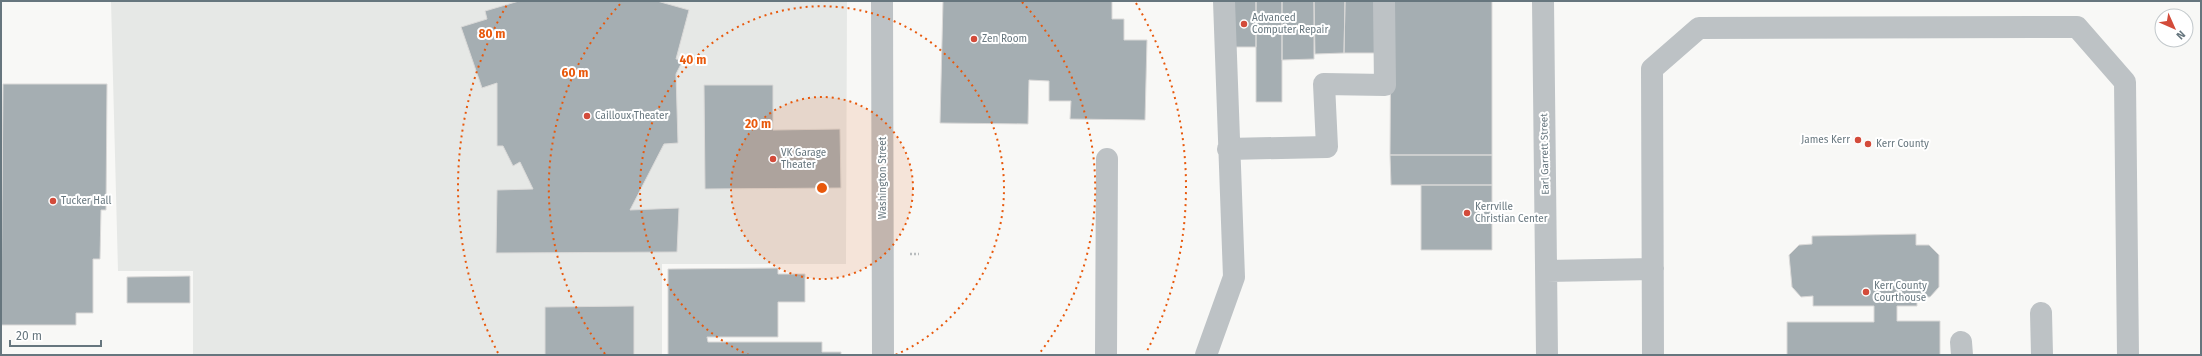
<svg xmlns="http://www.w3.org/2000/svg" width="2202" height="356" viewBox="0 0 2202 356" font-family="'Fira Sans',sans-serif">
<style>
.built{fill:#e6e8e6}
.building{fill:#a5aeb2;stroke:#dad9d8}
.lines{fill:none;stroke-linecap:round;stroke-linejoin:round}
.path{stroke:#b8bcbe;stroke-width:2.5;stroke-dasharray:2 2;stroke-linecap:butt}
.minor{stroke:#bdc2c5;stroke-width:22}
.ring{fill:none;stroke:#e8590c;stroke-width:2;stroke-dasharray:2 4}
.poi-dot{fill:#d34b3a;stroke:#fff;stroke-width:1.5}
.labels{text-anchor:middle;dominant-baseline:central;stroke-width:4;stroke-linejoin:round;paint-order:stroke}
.poi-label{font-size:10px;fill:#66767e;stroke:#fff;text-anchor:start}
.street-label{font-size:10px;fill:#66767e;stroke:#fff}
.centre{fill:#e8590c;stroke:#fff;stroke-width:2}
.ring-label{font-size:12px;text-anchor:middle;font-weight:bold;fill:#e8590c;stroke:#fff;stroke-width:4;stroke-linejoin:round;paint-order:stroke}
</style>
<rect width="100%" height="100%" fill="#f8f8f6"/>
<path class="built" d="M111,1H847L846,264H662V355H193V271H118Z"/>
<path class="building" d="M519,1H657L689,10L676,59L683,60L676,74L678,143L664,144L630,210L679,208L677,252L496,253L497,190L533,189L520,162L513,166L503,146H497V83L482,88L461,27L487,19L485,11Z
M943,1H1112V19H1124V40H1147L1145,120L1070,119L1071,101H1049V81L1029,80L1028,124L940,123Z
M1233,1H1256V47H1232Z
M1256,1H1282V102H1256Z
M1282,1H1314V59L1282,60Z
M1314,1H1345L1344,53L1315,54Z
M1345,1H1377L1376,53H1344Z
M1391,1H1492V155H1390Z
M3,84H107L106,210H101L100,259H93V313H76V325H1Z
M704,85H773V130L840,129L841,188L705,189Z
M1390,155H1492V185H1391Z
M1421,185H1492V250H1421Z
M1916,234V245H1929L1939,255V287L1930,297H1917V306H1897V321H1940V355H1787V322H1874V306H1813V296L1801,297L1792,287L1789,255L1799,245L1812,244V236Z
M778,268V274H805V302H778V337H707L708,342H822V352H841V355H668V269Z
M190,276V303H127V277Z
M634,306V355H545V307Z"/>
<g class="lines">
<path class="path" d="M910,254H919"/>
<path class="minor" d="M882,1L883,355
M1543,1L1547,355
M1228,149L1327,147L1324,84L1385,85L1384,1
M1547,271L1653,269
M2041,313L2042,355
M1961,342L1962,355
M1106,355L1107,159
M1206,355L1234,277L1224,1
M1653,355L1652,69L1699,28L2077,27L2125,82L2128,355"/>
</g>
<circle cx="822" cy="188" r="91" fill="#e8590c" fill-opacity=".12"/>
<g class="ring">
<circle cx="822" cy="188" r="91"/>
<path d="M749 355A182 182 0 1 1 895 355"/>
<path d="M605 354A273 273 0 0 1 622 2M1022 2A273 273 0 0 1 1039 354"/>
<path d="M498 353A364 364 0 0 1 508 3M1136 3A364 364 0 0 1 1146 353"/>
</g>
<g class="poi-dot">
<circle cx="1244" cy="24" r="4"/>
<circle cx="974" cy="39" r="4"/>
<circle cx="587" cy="116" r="4"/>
<circle cx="1858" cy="140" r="4"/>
<circle cx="1868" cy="144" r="4"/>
<circle cx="773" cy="159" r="4"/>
<circle cx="53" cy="201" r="4"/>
<circle cx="1467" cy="213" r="4"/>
<circle cx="1866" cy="292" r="4"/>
</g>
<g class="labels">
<g class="poi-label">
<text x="1252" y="18">Advanced<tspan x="1252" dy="12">Computer Repair</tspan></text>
<text x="982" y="39">Zen Room</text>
<text x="595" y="116">Cailloux Theater</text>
<text x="1850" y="140" text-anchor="end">James Kerr</text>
<text x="1876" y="144">Kerr County</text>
<text x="781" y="153">VK Garage<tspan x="781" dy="12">Theater</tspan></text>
<text x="61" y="201">Tucker Hall</text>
<text x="1475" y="207">Kerrville<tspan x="1475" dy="12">Christian Center</tspan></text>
<text x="1874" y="286">Kerr County<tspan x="1874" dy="12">Courthouse</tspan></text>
</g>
<g class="street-label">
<text transform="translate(1545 154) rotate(-91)">Earl Garrett Street</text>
<text transform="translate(883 178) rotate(-90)">Washington Street</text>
</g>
</g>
<circle cx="822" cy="188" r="6" class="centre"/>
<g class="ring-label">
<text x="492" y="38">80 m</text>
<text x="693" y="64">40 m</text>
<text x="575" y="77">60 m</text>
<text x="758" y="128">20 m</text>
</g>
<rect width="2202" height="356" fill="none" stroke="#66767e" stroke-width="4"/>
<g transform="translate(2174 28) rotate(135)"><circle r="19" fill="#ffffff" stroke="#c2c8cb"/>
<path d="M0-3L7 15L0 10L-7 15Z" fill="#d34b3a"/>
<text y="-6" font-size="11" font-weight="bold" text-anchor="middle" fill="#66767e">N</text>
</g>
<path d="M10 340v6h91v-6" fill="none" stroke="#66767e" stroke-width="2"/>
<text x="16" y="340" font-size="12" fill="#66767e" stroke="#ffffff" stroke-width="3" paint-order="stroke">20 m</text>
</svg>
